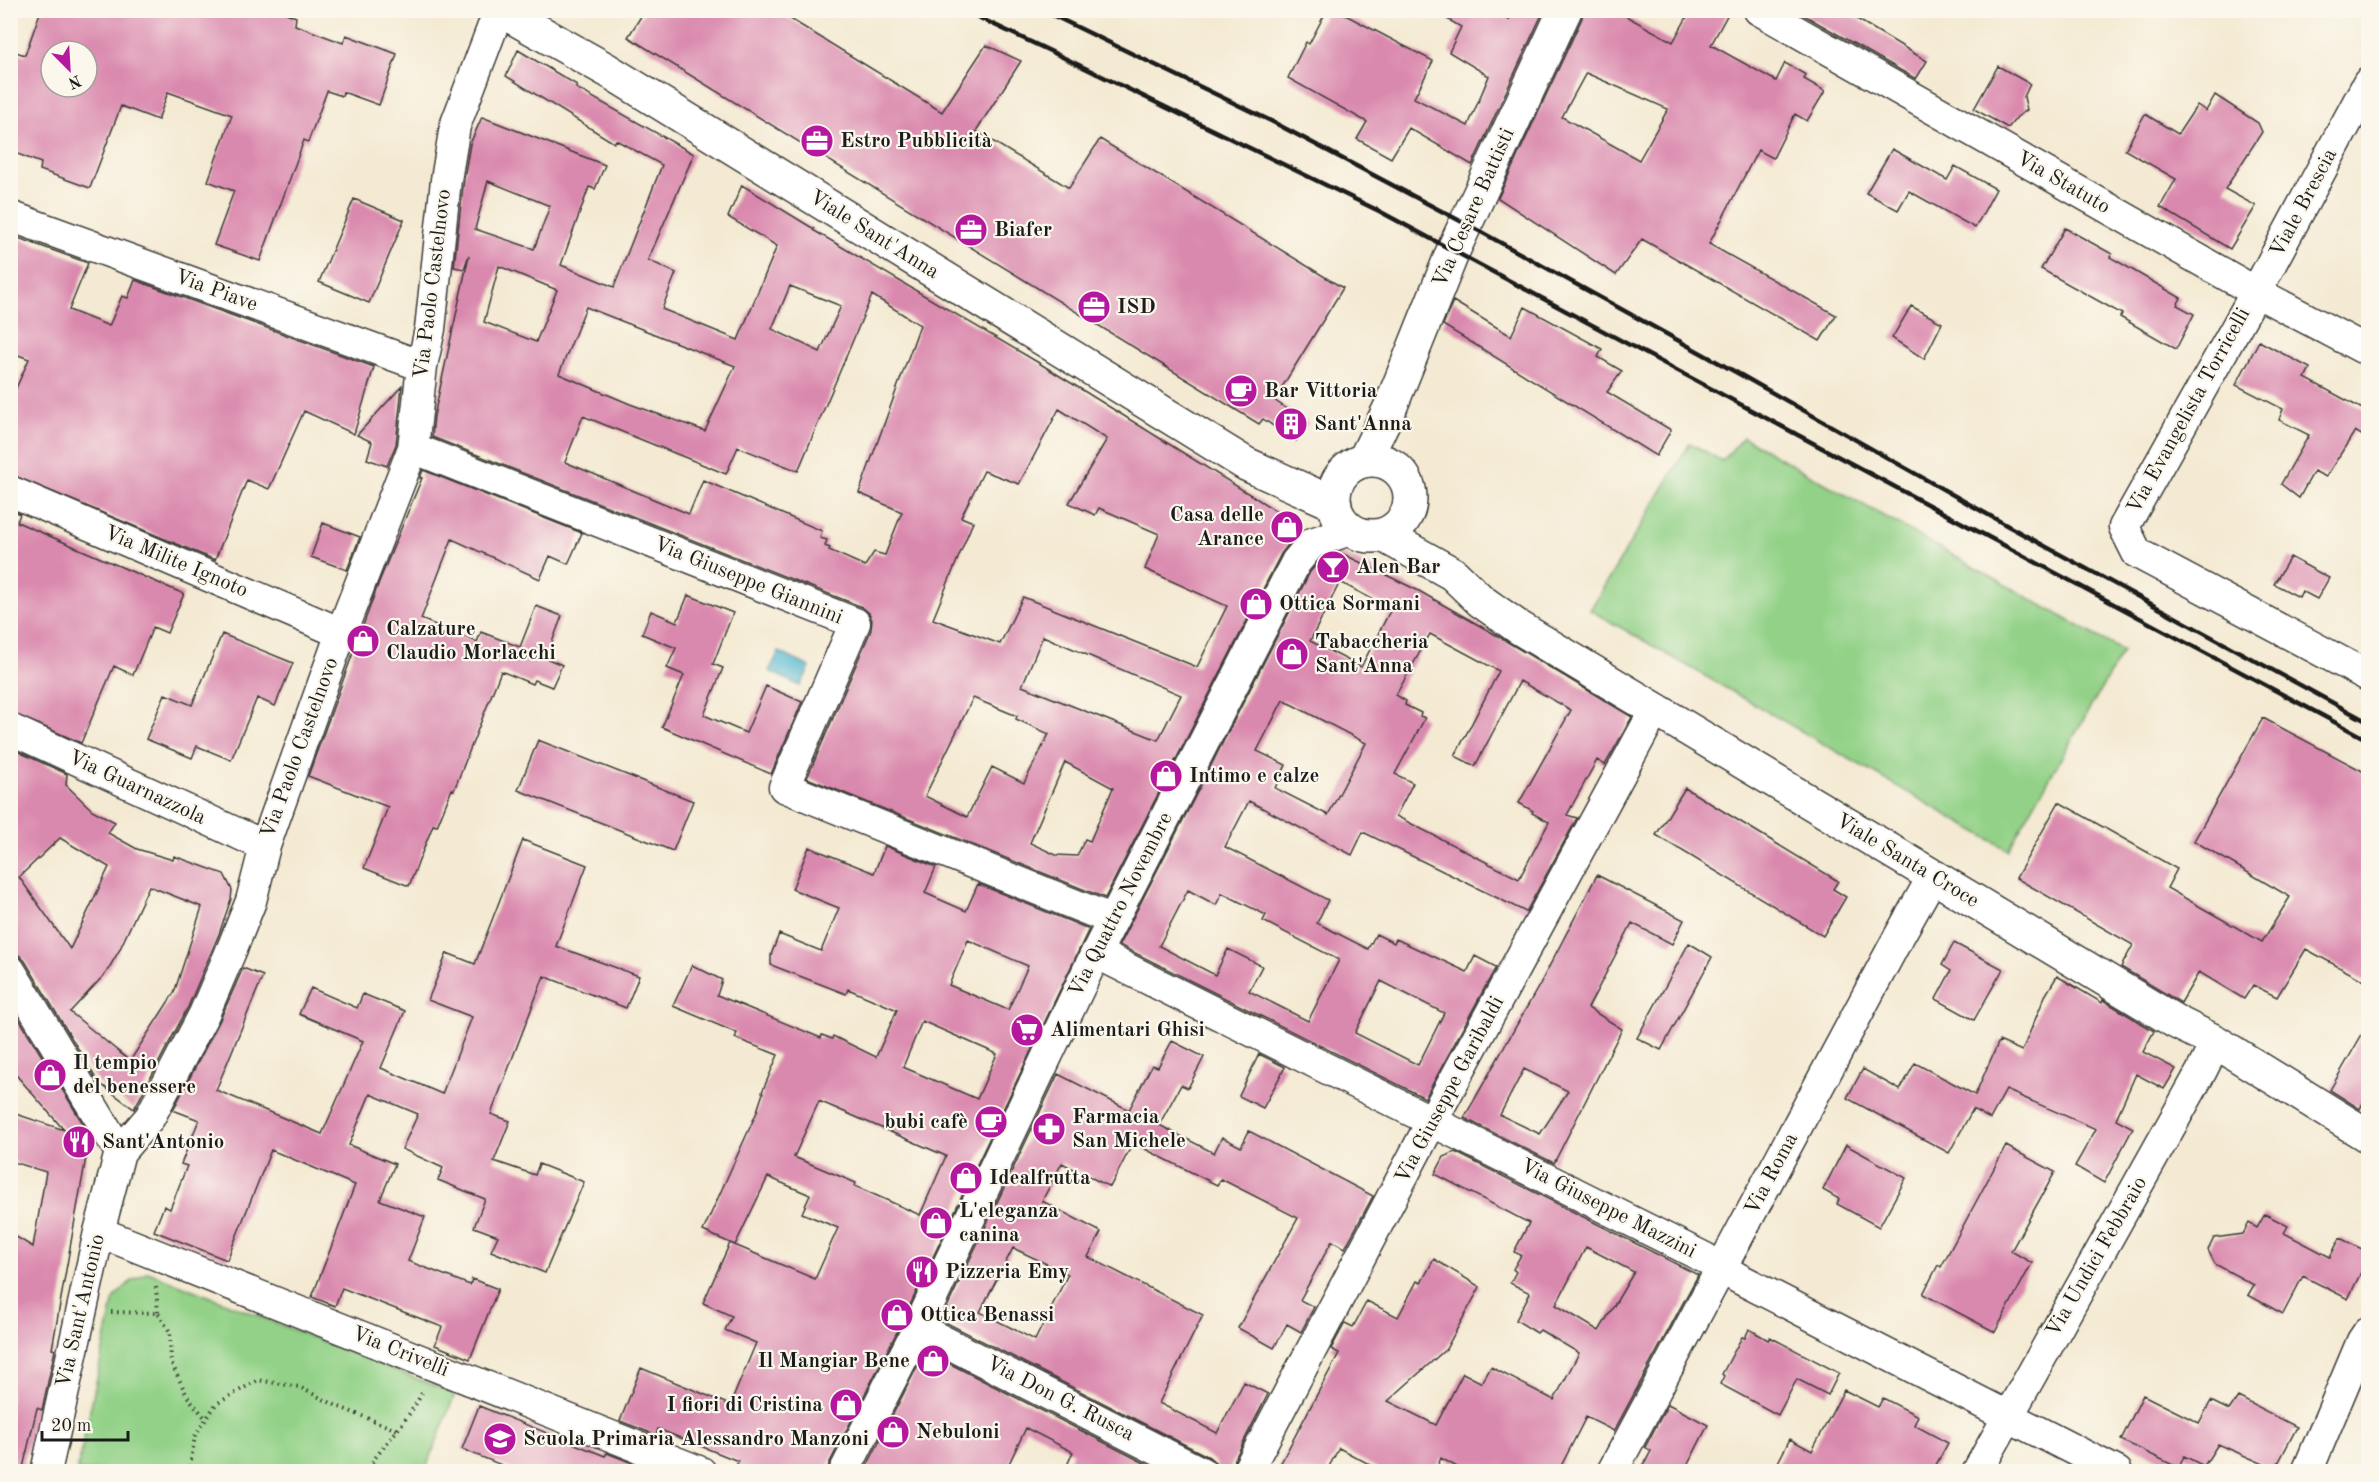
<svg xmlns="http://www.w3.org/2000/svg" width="2379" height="1482" viewBox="0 0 2379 1482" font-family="'Old Standard TT',serif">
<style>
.green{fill:#92d187;stroke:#577652;stroke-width:1.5}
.water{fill:#54b9d2;stroke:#386a77;stroke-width:1.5}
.building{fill:#da89ae;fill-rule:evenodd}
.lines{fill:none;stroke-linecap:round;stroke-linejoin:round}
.minor-casing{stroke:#3c3b37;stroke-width:33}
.tertiary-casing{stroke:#3c3b37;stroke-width:36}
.path{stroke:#3c3b37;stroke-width:4;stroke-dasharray:1.5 4.5;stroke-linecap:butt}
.minor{stroke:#fff;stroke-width:30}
.tertiary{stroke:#fff;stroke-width:33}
.rail{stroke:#1c1c1c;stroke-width:4.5}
.labels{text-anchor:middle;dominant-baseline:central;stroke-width:4.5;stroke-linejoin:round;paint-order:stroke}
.poi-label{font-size:21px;font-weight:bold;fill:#1c1c1c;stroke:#fbf7ec;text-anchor:start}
.street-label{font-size:21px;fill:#1c1c1c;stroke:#fbf7ec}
</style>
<rect width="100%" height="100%" fill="#fbf7ec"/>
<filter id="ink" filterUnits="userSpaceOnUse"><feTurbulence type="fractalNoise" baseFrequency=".0167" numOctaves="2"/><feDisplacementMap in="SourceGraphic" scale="12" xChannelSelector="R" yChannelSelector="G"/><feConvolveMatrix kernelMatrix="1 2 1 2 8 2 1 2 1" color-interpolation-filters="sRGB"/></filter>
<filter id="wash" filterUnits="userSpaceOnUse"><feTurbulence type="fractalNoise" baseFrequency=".008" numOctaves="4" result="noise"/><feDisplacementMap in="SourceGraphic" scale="24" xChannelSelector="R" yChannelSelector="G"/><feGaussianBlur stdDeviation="1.35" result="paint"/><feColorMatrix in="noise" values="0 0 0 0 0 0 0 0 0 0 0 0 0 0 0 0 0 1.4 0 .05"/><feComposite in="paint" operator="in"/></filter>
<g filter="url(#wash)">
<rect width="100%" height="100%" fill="#f4ead3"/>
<path class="green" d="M1743,437L2123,651L2008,850L1590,610L1690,443L1722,461Z
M148,1272L455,1394L425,1471H77L114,1298L129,1283Z"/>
<path class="water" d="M779,652L810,667L800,686L769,671Z"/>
<g id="blocks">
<path class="building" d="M41,10H278L296,17L295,25L343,43L346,35L397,54L379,105L343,92L342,96L327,91L308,142L304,140L260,261L214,245L234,191L208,181L232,115L168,92L158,120L121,106L90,188L40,170L41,163L10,151V50L25,55ZM51,51H87V87H51Z
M645,10H776L942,112L986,45L1021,61L976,131L1069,188L1100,139L1343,288L1274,400L1308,423L1296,441L1263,419L1259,424L628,37Z
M1327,10H1336L1433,61L1414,98L1468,126L1489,76L1449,52L1461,27L1432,10H1490L1509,20L1513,10H1544L1472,165L1409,128L1391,158L1357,139L1367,122L1288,78L1306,42L1309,44Z
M1583,10H1615L1673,42L1691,10H1730L1711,45L1776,81L1785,63L1806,75L1804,79L1825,91L1807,121L1795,114L1773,158L1758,150L1709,244L1836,315L1820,341L1642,239L1616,275L1498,198L1582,18ZM1586,73L1668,109L1639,160L1562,117Z
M1795,10H1842L1927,61L1916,79Z
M518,50L577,85L576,88L694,154L648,260L676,273L662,309L738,340L777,246L728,217L742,185L814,229L813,230L1039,363L1299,525L1296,531L1298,532L1281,554L1105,898L807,778L871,630L872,620L869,613L862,607L432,437L434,416L469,255L464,269L454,267L464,178L470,144L482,117L605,165L595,189L589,187L561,265L614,287L662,165L616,140L614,143L506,76ZM488,181L550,206L534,249L475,229ZM499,266L557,290L536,342L484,322ZM790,286L841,306L820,352L772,329ZM872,295L920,325L859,493L902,512L885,555L874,552L865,566L829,550L830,548L825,546L827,540L820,538L822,531L703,480L689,514L565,462L583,416L726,474L738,447L798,471ZM586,307L735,366L705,431L630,404L559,374ZM1059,409L1107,439L1069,503L1095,515L1099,508L1159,534L1145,569L1227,606L1197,667L1023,597L1000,644L933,619L973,522L961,517L984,471L1019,484ZM1043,636L1181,695L1158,740L1022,686ZM973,698L1017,716L1016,719L1049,734L1024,783L992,767L967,817L925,796ZM1065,762L1113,788L1090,841L1085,839L1077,856L1056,855L1030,843Z
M1998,66L2030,84L2024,97L2027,110L2017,117L2008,128L1974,109Z
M2215,95L2258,123L2262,132L2225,189L2256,206L2230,249L2160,207L2176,179L2125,150L2145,114L2178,134L2197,105L2206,111Z
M1892,149L1947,180L1955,166L1996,189L1975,228L1909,191L1898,210L1866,193Z
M354,199L404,220L369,303L319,282Z
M2065,228L2112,254L2110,257L2181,298L2177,305L2194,314L2176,349L2120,317L2122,314L2041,269Z
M10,235L88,263L69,310L109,326L122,296L128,298L135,280L374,367L354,434L304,411L269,489L247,480L215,560L10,474V402L29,359L10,352Z
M1453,301L1511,336L1525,307L1602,349L1598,357L1622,371L1607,392L1671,430L1656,456L1443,325Z
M1911,306L1942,323L1924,359L1892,338Z
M2259,341L2310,368L2305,378L2368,412V439L2355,431L2326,477L2314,471L2299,498L2281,484L2309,435L2279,420L2283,409L2236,385Z
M402,386L396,444L387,466L367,459L372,442L357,435Z
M423,470L582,533L568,564L550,556L540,579L452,539L421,619L477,642L481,632L520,647L536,606L562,616L546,658L562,665L552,687L534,680L532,684L501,671L454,790L452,789L437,826L433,825L409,886L364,868L388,807L308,776L379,582L422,478H420Z
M10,510L20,514L17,522L184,594L167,633L153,627L133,675L114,666L81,743L10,712Z
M323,523L360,537L347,570L311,557Z
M1339,552L1419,591L1496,635L1632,717L1605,765L1597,760L1567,815L1577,818L1526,912L1363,832L1352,855L1249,801L1225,847L1328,900L1317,923L1368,949L1376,934L1394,943L1396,939L1467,972L1475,956L1496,967L1425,1098L1119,945L1310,572L1322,558ZM1340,582L1391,609L1361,667L1310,641ZM1430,634L1499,671L1455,756L1475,766L1520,681L1571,710L1519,803L1533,811L1532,813L1549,822L1519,879L1396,816L1413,783L1395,774L1425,718L1420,716L1421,713L1405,705L1406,701L1396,695ZM1283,700L1366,743L1328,815L1275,788L1286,765L1257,751ZM1188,890L1216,905L1222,893L1266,915L1263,921L1339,960L1308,1021L1249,991L1262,966L1228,949L1215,975L1159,946ZM1381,981L1444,1013L1418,1065L1355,1033Z
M2290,557L2329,578L2317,599L2302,591L2299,597L2274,584Z
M688,595L733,613L713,664L723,668L704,715L746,733L766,686L802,702L771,774L662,727L684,675L667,668L676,648L642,634L651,611L677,622Z
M222,634L293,663L275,706L257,698L231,760L197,746L192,758L146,739L165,694L192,705Z
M2263,718L2368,774V983L2306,949L2277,997L2253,985L2244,999L2199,972L2181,1003L2121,967L2133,945L2016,878L2059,802L2177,869L2167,888L2262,942L2290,897L2194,841Z
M538,740L693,801L673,851L518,790Z
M10,748L67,774L66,785L92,810L115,822L108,833L137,849L173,860L174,856L224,874L232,890L231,899L219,934L188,1007L134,1109L98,1082L25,961L19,955L10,953ZM60,838L109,867L70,949L19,877ZM149,886L202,907L174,993L130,1061L70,1012L106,973L119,951Z
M1685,788L1838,881L1833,889L1846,897L1823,936L1656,835Z
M523,840L587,865L556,946L639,976L626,1008L544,976L491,1114L510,1121L494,1161L535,1175L539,1164L584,1182L545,1273L491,1251L498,1236L474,1227L485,1199L438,1180L443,1168L402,1149L418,1114L370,1094L349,1145L395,1164L380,1200L425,1217L408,1261L470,1285L472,1279L498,1289L470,1359L435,1345L442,1327L342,1288L335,1306L312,1297L355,1185L271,1150L227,1260L154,1231L164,1206L170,1209L187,1166L181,1164L199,1120L173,1110L219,1022L243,968L263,976L216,1090L322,1134L363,1041L299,1014L311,988L357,1008L363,994L405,1011L381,1068L442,1094L472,1017L428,1000L447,953L475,964Z
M885,846L936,867L925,893L966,911L978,884L1089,929L903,1320L829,1464L827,1472H734L738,1461L658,1429L656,1435L620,1421L641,1368L730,1405L756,1343L725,1330L732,1316L703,1303L730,1243L815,1279L838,1228L802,1213L810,1195L768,1177L735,1245L703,1231L756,1114L763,1093L762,1092L778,1055L735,1038L737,1033L673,1006L692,965L722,980L717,995L821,1038L822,1035L832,1039L833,1036L876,1057L897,1010L848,989L846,994L771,965V955L779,934L821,951L839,908L792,889L809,847L874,873ZM968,940L1028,966L1008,1010L949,985ZM922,1021L997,1054L977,1099L903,1067ZM819,1101L946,1156L920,1215L855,1186L856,1183L794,1157Z
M1597,875L1684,920L1672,944L1632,923L1588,1008L1622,1029L1554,1163L1464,1118L1540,984ZM1524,1069L1568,1091L1540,1134L1500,1115Z
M1689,943L1712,957L1661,1050L1637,1038Z
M1954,943L2003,969L1974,1020L1936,999L1951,971L1942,965Z
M2057,976L2102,1003L2103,1000L2154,1031L2143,1052L2176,1069L2164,1089L2136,1074L2116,1119L2133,1128L2104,1183L2075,1166L2096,1129L2006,1090L1990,1119L1973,1109L1949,1153L1847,1098L1863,1069L1900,1090L1915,1063L1975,1095L1999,1041L2022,1051L2045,996Z
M10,1004L90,1135L52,1349L55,1350L42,1410L37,1408L22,1472H10V1233L33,1247L46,1172L10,1161V1112L64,1130L10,1068Z
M2368,1024V1093L2360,1109L2330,1090Z
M1172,1041L1204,1057L1188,1088L1181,1085L1159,1125L1214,1153L1222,1137L1241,1147L1249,1131L1373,1196L1345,1248L1332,1241L1300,1300L1314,1307L1301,1332L1287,1324L1274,1348L1238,1328L1298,1218L1221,1179L1217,1185L1133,1143L1110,1187L1062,1163L1042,1201L1101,1232L1088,1257L1203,1315L1159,1403L1217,1433L1244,1382L1268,1394L1228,1472H1218L1216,1463L1209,1457L941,1320L1058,1074L1129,1110L1152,1065L1158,1067ZM1013,1248L1068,1274L1035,1340L980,1312Z
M1259,1054L1285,1067L1263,1108L1239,1096Z
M1846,1145L1906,1178L1879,1227L1837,1204L1839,1199L1823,1190Z
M2006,1146L2055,1172L2011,1251L2032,1263L1995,1332L1923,1294L1938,1265L1941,1267Z
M1455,1152L1698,1275L1614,1431L1586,1417L1558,1472H1466L1441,1458L1435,1472H1384L1339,1448L1326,1472H1276L1339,1353L1331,1349L1345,1323L1353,1327L1367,1301L1398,1317L1417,1281L1421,1283L1434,1259L1480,1287L1446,1349L1388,1401L1436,1425L1463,1373L1482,1383L1491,1367L1554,1400L1579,1353L1540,1330L1537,1333L1516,1320L1530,1293L1510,1283L1516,1272L1513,1269L1521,1255L1514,1252L1529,1223L1435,1174L1444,1157ZM1586,1247L1634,1272L1599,1331L1556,1305Z
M2265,1214L2288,1226L2284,1233L2330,1257L2340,1238L2368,1252V1258L2348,1299L2303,1276L2283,1314L2248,1295L2254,1285L2215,1264L2208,1250L2214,1238L2243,1234L2249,1223L2257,1228Z
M1749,1329L1768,1340L1770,1337L1839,1373L1828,1395L1797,1379L1778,1415L1720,1384L1724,1376L1722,1374L1742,1337L1745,1338Z
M925,1351L1162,1472H1064L1073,1452L1026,1428L1005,1472H864Z
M1844,1390L1878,1407L1883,1398L1918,1416L1914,1425L1948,1443L1932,1472H1773L1790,1439L1812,1451Z
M2143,1395L2199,1423L2211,1401L2229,1410L2238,1397L2297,1427L2275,1469L2218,1444L2204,1466L2184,1456L2179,1468L2121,1440Z
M1668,1404L1708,1425L1684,1472H1640L1651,1451L1645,1447Z
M479,1406L605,1456L607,1453L645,1468L644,1472H519L462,1449Z"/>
</g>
</g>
<g filter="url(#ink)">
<use href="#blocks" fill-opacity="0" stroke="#3c3b37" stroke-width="1.5"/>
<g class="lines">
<defs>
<path id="minor" d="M1759,10L2256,292L2368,351
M2368,83L2256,292L2124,527L2137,553L2368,676
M10,216L422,366
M413,448L855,623L784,787L1113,920
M10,491L341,633
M10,729L265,846
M1096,953L1705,1258L1738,1278L2117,1472
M10,970L120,1152
M99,1232L701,1472
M918,1328L1201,1472
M46,1472L99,1232L120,1152L150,1117L204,1014L231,951L251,901L265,846L341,633L413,448L422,366L430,329L446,180L455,126L499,10
M844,1472L918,1328L1096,953L1296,562L1312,543L1350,530
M1247,1472L1432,1121L1655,710
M1612,1472L1897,940L1933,876
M1977,1472L2201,1072L2216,1042
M2307,1472L2362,1341L2368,1332"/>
<path id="tertiary" d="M500,10L607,70L1246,464L1335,504
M1334 498a38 38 0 1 1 76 0a38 38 0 1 1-76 0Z
M1364,461L1390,408L1453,251L1565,10
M1383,535L1453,574L1481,601L1518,627L2176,1022L2216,1042L2368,1136"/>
</defs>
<use href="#minor" class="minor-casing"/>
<use href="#tertiary" class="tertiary-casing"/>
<path class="path" d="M156,1287L158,1313
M111,1312L158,1313L170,1332L171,1362L187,1396L206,1419
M147,1472L154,1468L188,1470
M189,1472L195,1436L216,1404L258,1380L299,1387L337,1406L397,1430
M365,1472C384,1444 408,1421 423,1391"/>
<use href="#minor" class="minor"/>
<use href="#tertiary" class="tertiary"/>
<path class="rail" d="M963,10L1050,51L1379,211L2368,740
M1042,10L1273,122L1483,233L1741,375L2008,526L2368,722"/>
</g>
</g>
<defs>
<symbol id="office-disc" viewBox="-11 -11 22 22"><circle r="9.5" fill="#b5179e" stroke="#fbf7ec"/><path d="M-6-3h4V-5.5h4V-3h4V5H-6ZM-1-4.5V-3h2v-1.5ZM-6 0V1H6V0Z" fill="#fff"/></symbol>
<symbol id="cafe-disc" viewBox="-11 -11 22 22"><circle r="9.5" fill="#b5179e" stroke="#fbf7ec"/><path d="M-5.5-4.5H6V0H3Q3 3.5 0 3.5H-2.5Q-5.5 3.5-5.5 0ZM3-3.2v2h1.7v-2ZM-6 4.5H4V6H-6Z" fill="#fff"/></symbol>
<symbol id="building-disc" viewBox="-11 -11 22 22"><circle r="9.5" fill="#b5179e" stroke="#fbf7ec"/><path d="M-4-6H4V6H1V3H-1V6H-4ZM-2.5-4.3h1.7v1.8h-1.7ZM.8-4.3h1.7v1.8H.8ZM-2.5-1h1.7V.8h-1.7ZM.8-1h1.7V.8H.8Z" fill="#fff"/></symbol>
<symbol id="shop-disc" viewBox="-11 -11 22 22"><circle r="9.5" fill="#b5179e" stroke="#fbf7ec"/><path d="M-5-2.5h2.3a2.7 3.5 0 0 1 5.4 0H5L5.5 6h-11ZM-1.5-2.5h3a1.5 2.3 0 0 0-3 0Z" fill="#fff"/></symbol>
<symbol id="bar-disc" viewBox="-11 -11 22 22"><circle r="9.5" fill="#b5179e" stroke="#fbf7ec"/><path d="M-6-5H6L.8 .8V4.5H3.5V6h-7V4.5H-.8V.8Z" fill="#fff"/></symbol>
<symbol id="supermarket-disc" viewBox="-11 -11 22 22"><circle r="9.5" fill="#b5179e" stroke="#fbf7ec"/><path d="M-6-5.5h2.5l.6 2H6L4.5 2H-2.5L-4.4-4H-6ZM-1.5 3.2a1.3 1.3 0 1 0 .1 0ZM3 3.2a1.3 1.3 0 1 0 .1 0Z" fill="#fff"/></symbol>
<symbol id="pharmacy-disc" viewBox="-11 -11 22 22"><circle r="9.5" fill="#b5179e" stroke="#fbf7ec"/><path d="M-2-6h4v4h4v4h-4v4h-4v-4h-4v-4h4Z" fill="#fff"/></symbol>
<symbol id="restaurant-disc" viewBox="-11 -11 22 22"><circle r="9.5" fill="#b5179e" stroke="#fbf7ec"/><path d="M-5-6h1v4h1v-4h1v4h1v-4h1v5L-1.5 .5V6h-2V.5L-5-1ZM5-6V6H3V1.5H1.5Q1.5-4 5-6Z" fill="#fff"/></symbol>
<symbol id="school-disc" viewBox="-11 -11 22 22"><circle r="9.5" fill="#b5179e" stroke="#fbf7ec"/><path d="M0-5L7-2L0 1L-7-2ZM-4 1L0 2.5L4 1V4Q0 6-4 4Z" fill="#fff"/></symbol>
</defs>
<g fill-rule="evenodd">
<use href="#office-disc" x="798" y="122" width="38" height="38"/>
<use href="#office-disc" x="952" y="211" width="38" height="38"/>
<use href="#office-disc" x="1075" y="288" width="38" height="38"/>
<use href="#cafe-disc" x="1222" y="372" width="38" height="38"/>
<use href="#building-disc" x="1272" y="405" width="38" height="38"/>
<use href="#shop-disc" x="1268" y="508" width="38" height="38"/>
<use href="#bar-disc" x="1314" y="548" width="38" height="38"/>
<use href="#shop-disc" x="1237" y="585" width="38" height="38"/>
<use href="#shop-disc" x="344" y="622" width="38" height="38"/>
<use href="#shop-disc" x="1273" y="635" width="38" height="38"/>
<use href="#shop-disc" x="1147" y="757" width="38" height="38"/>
<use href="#supermarket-disc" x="1008" y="1011" width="38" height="38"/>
<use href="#shop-disc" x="31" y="1056" width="38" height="38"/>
<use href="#cafe-disc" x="972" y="1103" width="38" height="38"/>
<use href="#pharmacy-disc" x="1030" y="1110" width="38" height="38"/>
<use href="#restaurant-disc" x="60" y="1123" width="38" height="38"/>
<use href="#shop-disc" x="947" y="1159" width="38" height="38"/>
<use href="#shop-disc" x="917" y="1204" width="38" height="38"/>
<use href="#restaurant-disc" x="903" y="1253" width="38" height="38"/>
<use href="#shop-disc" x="878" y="1296" width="38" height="38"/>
<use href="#shop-disc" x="914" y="1342" width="38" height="38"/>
<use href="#shop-disc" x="827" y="1386" width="38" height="38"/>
<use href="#shop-disc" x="874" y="1413" width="38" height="38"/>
<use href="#school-disc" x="481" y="1420" width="38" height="38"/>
</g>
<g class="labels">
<g class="poi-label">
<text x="840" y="141">Estro Pubblicità</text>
<text x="994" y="230">Biafer</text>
<text x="1117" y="307">ISD</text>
<text x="1264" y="391">Bar Vittoria</text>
<text x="1314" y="424">Sant'Anna</text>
<text x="1264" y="515" text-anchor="end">Casa delle<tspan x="1264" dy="24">Arance</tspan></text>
<text x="1356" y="567">Alen Bar</text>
<text x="1279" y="604">Ottica Sormani</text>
<text x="386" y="629">Calzature<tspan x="386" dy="24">Claudio Morlacchi</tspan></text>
<text x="1315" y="642">Tabaccheria<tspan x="1315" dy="24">Sant'Anna</tspan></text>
<text x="1189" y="776">Intimo e calze</text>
<text x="1050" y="1030">Alimentari Ghisi</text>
<text x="73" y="1063">Il tempio<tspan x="73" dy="24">del benessere</tspan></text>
<text x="1072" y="1117">Farmacia<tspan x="1072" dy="24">San Michele</tspan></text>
<text x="968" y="1122" text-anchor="end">bubi cafè</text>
<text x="102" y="1142">Sant'Antonio</text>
<text x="989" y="1178">Idealfrutta</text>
<text x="959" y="1211">L'eleganza<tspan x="959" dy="24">canina</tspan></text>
<text x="945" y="1272">Pizzeria Emy</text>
<text x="920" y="1315">Ottica Benassi</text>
<text x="910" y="1361" text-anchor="end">Il Mangiar Bene</text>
<text x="823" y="1405" text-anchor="end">I fiori di Cristina</text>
<text x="916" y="1432">Nebuloni</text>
<text x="523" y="1439">Scuola Primaria Alessandro Manzoni</text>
</g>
<g class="street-label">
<text transform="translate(2063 183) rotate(30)">Via Statuto</text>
<text transform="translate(2304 203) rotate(-62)">Viale Brescia</text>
<text transform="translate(1474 208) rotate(-66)">Via Cesare Battisti</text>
<text transform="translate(874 235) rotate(32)">Viale Sant'Anna</text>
<text transform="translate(433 284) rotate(-83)">Via Paolo Castelnovo</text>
<text transform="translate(216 291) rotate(20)">Via Piave</text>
<text transform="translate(2189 411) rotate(-61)">Via Evangelista Torricelli</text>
<text transform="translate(176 562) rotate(23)">Via Milite Ignoto</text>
<text transform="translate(748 581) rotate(22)">Via Giuseppe Giannini</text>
<text transform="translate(300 748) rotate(-70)">Via Paolo Castelnovo</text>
<text transform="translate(137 788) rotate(25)">Via Guarnazzola</text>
<text transform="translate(1907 861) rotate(31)">Viale Santa Croce</text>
<text transform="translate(1121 905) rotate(-63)">Via Quattro Novembre</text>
<text transform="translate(1450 1090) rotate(-62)">Via Giuseppe Garibaldi</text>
<text transform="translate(1772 1174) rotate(-62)">Via Roma</text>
<text transform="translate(1608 1209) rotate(27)">Via Giuseppe Mazzini</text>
<text transform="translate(2097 1257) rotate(-60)">Via Undici Febbraio</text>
<text transform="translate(81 1311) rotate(-77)">Via Sant'Antonio</text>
<text transform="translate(400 1352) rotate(22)">Via Crivelli</text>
<text transform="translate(1060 1399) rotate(27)">Via Don G. Rusca</text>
</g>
</g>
<rect width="2379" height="1482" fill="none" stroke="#fbf7ec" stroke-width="36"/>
<g transform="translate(69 69) rotate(156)"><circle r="28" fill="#fbf7ec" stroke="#a29f99" stroke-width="1.5"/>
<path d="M0-4.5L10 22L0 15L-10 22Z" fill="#b5179e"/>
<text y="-9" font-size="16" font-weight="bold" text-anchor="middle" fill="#1c1c1c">N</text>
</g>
<path d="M42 1431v9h86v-9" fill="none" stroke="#1c1c1c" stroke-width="3"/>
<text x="51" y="1431" font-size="18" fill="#1c1c1c" stroke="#fbf7ec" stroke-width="4.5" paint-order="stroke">20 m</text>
</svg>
